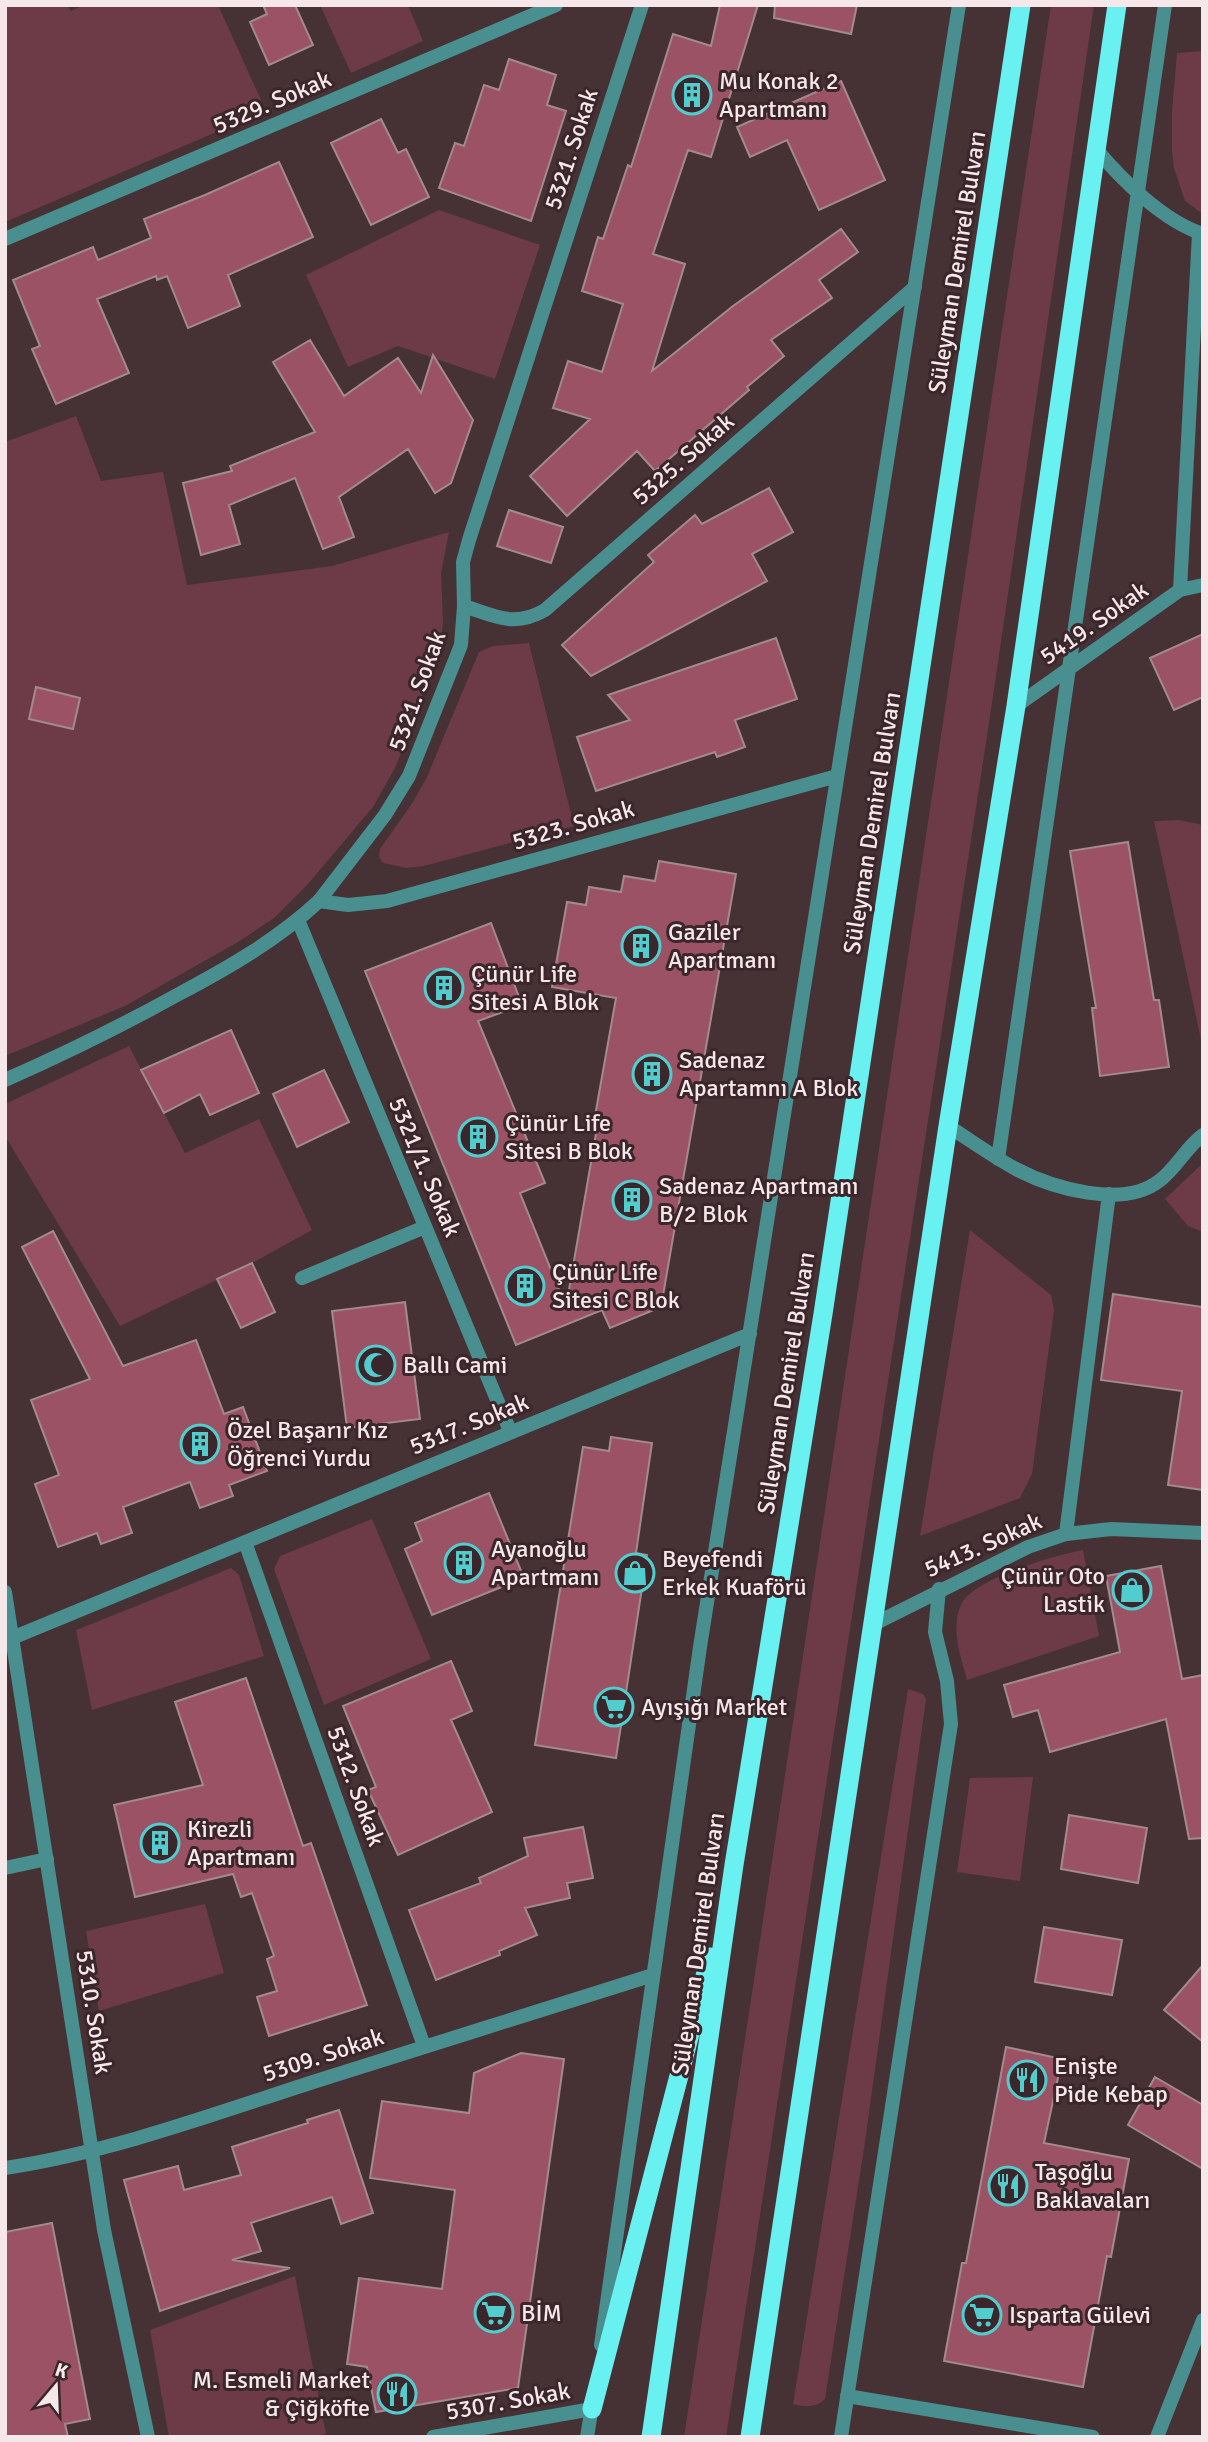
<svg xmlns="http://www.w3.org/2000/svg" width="1208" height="2442" viewBox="0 0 1208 2442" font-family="Signika,sans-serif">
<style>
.green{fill:#6c3b47}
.building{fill:#9a5264;stroke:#a28a8e;stroke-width:2}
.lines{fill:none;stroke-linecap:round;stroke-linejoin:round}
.service{stroke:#498f8f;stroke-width:14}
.minor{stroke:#498f8f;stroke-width:14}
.trunk{stroke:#69f0f0;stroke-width:19}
.labels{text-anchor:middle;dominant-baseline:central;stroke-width:6;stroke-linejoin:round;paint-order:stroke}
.poi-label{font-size:24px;fill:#f6e8ea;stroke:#3b272b;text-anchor:start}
.street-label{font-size:24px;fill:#f6e8ea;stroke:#3b272b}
</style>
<rect width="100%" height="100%" fill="#463135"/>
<path class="green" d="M5,5H67L71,11L84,5H218L266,111L5,222Z
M320,5H408L423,41L351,73Z
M1051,5H1094L991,710L726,2437H684C809,1627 928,816 1051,5Z
M1203,51V214L1185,201L1174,168L1172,151V111L1177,53Z
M439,210L540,245L495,379L398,346L348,367L306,275Z
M76,416L101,481L163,472L187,585L332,566L449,532L441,573L443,622L441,639L409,734L395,768L373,807L308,884L274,918L238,942L125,1006L5,1056V442Z
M529,643L574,826L424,866L406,868L383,863L379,857L380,849L413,802L427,777L479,652L493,646Z
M1179,820L1203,825V1049L1154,821Z
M129,1046L185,1153L259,1119L312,1230L252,1263L120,1326L5,1136V1104Z
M1203,1163V1232L1188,1226L1165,1199Z
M970,1230L1051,1295L1054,1310L1032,1474L1020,1498L920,1536Z
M372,1519L431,1659L324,1705L274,1569L280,1556Z
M1083,1550L1099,1636L967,1680C961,1657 950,1629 961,1605C972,1579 1055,1555 1083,1550Z
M231,1568L239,1575L264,1656L92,1710L76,1630Z
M908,1689L923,1694L926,1699L865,2142L825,2399C817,2408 803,2407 793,2404Z
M1033,1777L1020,1881L957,1872L970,1778Z
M205,1904L224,1973L99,2011L86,1931Z
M295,2276L326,2434L310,2437H169L150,2330Z"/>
<path class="building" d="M263,5H295L313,45L269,65L250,22L267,14Z
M720,5H758L711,157L688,150L653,254L685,264L652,371L733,306L841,229L858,252L819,280L832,298L771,340L784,356L747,387L749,390L655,471L637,451L567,516L530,476L590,419L553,408L568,361L602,372L623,304L582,291L598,237L603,239L628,165L631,167L673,34L711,46Z
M775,5H857L851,34L774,18Z
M509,59L556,75L547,105L566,111L531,221L439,188L455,143L464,146L484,85L499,90Z
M841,81L885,180L819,210L787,140L750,157L737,127Z
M381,119L398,153L406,149L429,197L371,225L331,143Z
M279,162L313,237L228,275L240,306L188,328L167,276L157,280L156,276L97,299L129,373L56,404L32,349L40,346L13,280L93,247L98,260L151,238L144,219L205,195Z
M310,340L344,396L398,358L421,393L433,355L473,420L451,483L435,493L408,449L339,497L354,537L323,549L295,478L229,505L240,544L201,555L183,483L232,471L230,466L315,432L273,362Z
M769,488L793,532L752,554L767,581L591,676L562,645L654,562L648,555L695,515L702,524Z
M509,510L563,527L551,563L497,546Z
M1203,634V697L1174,710L1150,658Z
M776,638L797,699L735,720L745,747L717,757L715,752L596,791L577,737L630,720L608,695Z
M36,687L80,698L73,729L29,719Z
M1128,842L1154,1000H1159L1169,1067L1100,1076L1092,1008H1096L1070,851Z
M659,861L736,874L661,1307L610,1328L602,1310L516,1345L365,971L491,923L522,1005L478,1021L545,1183L520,1193L566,1307L599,1116H595L616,998L552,987L567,902L586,905L589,887L621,892L624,876L655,881Z
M231,1030L259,1093L210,1115L200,1094L164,1113L141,1070Z
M324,1070L349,1122L297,1147L273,1094Z
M53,1231L123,1366L196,1340L224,1414L243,1407L267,1471L229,1485L233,1496L200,1508L190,1482L123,1507L132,1533L101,1544L97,1533L58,1547L35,1484L59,1475L31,1400L90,1379L22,1247Z
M252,1263L275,1312L241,1328L217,1279Z
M1113,1294L1203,1307V1490L1168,1485L1182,1391L1101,1380Z
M405,1302L420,1419L347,1428L332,1311Z
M611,1437L652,1443L636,1553L647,1555L616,1758L535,1745L583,1447L609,1451Z
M489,1493L524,1578L432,1615L405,1549L422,1541L415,1523Z
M1161,1566L1182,1679L1203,1675V1838L1189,1839L1166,1719L1050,1752L1038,1710L1013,1717L1004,1685L1120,1652L1106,1576Z
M451,1661L472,1711L451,1720L492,1812L398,1855L368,1790L376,1787L343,1706Z
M246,1678L303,1846L311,1843L367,2005L269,2036L257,1997L277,1991L267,1959L274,1956L252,1893L241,1897L233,1874L135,1897L114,1805L203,1785L175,1702Z
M1069,1815L1147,1828L1138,1883L1061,1869Z
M583,1827L593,1878L567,1883L570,1898L525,1908L537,1935L499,1951L500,1955L436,1980L409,1910L481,1883L479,1878L528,1856L524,1838Z
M1044,1927L1122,1940L1112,1995L1035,1982Z
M1203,1965V2042L1164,2010Z
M1006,2047L1062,2059L1044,2143L1129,2159L1111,2257L1107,2256L1083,2387L944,2361L962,2263H966Z
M521,2053L564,2059L518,2388L376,2412L367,2367L347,2364L359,2278L442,2289L455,2190L370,2178L382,2101L469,2113L474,2073Z
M1155,2077L1203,2105V2169L1128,2125Z
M339,2110L373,2213L341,2224L332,2197L251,2223L261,2251L232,2260L290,2268L160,2311L124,2180L178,2166L184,2190L241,2175L232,2147L308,2123L307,2120Z
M52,2223L90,2419L65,2424L68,2437H5V2232Z"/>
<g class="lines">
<path class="service" d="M319,901L385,815L409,776L461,645L464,606
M298,920L510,1431
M302,1278L425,1227
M5,1868L47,1859
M847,2396L1093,2437
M433,2437L592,2409"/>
<path class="minor" d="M642,5L469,540L463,562L464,606C495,616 514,628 545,610L915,287
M1096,149C1122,180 1163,221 1203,234
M5,239L556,5
M1180,590L1199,233
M1016,706L1180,590L1203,585
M5,1080C64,1054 121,1026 177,995C228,968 277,940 319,901L348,905L387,901L837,776
M948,1126C970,1140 992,1156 1016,1169C1052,1188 1123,1209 1159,1181C1176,1169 1186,1147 1203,1135
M998,1159L1165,5
M1066,1534L1109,1194
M245,1542L424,2046
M5,1592L104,2230L148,2437
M872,1625L1028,1547L1066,1534L1111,1529L1203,1533
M12,1638L750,1334
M5,2168C111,2152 211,2115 313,2082C426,2046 540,2011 653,1975
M601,2345L700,1647L959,5
M587,2437L593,2400
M841,2437L951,1724L947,1681L935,1632L939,1589
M1157,2437L1203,2320"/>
<path class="trunk" d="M592,2409L710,1957
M651,2437L734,1865L823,1314L1021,5
M750,2437L948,1126L1016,706L1117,5"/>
</g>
<defs>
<symbol id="building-ring" viewBox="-11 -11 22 22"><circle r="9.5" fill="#3b272b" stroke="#52cdcd" stroke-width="1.5"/><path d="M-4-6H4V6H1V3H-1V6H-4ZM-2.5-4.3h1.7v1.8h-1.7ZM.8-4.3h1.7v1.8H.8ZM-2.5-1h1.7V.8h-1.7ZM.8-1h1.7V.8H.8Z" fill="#52cdcd"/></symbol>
<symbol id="mosque-ring" viewBox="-11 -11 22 22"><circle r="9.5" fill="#3b272b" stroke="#52cdcd" stroke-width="1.5"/><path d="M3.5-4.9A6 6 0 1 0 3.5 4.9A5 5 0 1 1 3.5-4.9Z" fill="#52cdcd"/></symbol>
<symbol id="shop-ring" viewBox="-11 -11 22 22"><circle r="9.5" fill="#3b272b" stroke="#52cdcd" stroke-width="1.5"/><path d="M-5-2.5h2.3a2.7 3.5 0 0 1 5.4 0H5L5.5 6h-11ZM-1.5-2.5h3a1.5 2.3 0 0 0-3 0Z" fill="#52cdcd"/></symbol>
<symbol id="supermarket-ring" viewBox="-11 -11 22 22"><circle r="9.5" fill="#3b272b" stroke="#52cdcd" stroke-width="1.5"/><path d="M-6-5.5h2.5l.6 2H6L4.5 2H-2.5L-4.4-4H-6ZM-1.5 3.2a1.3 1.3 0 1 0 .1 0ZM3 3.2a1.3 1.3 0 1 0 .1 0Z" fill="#52cdcd"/></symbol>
<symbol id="restaurant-ring" viewBox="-11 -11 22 22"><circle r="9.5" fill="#3b272b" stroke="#52cdcd" stroke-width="1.5"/><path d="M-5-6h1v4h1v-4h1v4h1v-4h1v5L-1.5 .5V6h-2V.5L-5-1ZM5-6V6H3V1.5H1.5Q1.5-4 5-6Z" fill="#52cdcd"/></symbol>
</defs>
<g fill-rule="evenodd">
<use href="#building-ring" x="670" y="73" width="44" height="44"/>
<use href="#building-ring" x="619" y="924" width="44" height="44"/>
<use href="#building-ring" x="422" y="966" width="44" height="44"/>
<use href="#building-ring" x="630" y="1052" width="44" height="44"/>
<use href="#building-ring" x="456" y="1115" width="44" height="44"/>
<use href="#building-ring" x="610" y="1178" width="44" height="44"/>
<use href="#building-ring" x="503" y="1264" width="44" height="44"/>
<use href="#mosque-ring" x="354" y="1343" width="44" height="44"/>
<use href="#building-ring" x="178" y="1422" width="44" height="44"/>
<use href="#building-ring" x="442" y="1541" width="44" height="44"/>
<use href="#shop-ring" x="613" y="1551" width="44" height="44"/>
<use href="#shop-ring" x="1110" y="1568" width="44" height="44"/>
<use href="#supermarket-ring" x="592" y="1685" width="44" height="44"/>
<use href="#building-ring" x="138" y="1821" width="44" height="44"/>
<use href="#restaurant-ring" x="1005" y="2058" width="44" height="44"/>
<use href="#restaurant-ring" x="986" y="2164" width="44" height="44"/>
<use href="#supermarket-ring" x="472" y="2291" width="44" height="44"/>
<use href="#supermarket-ring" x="960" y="2293" width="44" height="44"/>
<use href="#restaurant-ring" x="375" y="2372" width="44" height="44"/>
</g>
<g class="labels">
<g class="poi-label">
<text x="719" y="81">Mu Konak 2<tspan x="719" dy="28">Apartmanı</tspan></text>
<text x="668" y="932">Gaziler<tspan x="668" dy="28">Apartmanı</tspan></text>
<text x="471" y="974">Çünür Life<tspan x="471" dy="28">Sitesi A Blok</tspan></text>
<text x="679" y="1060">Sadenaz<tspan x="679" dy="28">Apartamnı A Blok</tspan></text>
<text x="505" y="1123">Çünür Life<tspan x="505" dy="28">Sitesi B Blok</tspan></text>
<text x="659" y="1186">Sadenaz Apartmanı<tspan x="659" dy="28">B/2 Blok</tspan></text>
<text x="552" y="1272">Çünür Life<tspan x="552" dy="28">Sitesi C Blok</tspan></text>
<text x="403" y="1365">Ballı Cami</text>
<text x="227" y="1430">Özel Başarır Kız<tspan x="227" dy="28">Öğrenci Yurdu</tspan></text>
<text x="491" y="1549">Ayanoğlu<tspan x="491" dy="28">Apartmanı</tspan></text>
<text x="662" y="1559">Beyefendi<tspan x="662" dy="28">Erkek Kuaförü</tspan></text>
<text x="1105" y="1576" text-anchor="end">Çünür Oto<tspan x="1105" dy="28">Lastik</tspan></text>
<text x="641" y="1707">Ayışığı Market</text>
<text x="187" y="1829">Kirezli<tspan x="187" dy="28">Apartmanı</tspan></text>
<text x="1054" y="2066">Enişte<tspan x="1054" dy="28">Pide Kebap</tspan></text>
<text x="1035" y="2172">Taşoğlu<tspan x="1035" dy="28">Baklavaları</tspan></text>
<text x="521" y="2313">BİM</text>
<text x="1009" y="2315">Isparta Gülevi</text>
<text x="370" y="2380" text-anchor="end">M. Esmeli Market<tspan x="370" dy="28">&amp; Çiğköfte</tspan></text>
</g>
<g class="street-label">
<text transform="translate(272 102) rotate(-23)">5329. Sokak</text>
<text transform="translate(571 149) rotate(-72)">5321. Sokak</text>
<text transform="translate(957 262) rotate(-81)">Süleyman Demirel Bulvarı</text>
<text transform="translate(683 459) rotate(-41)">5325. Sokak</text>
<text transform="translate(1094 623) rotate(-35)">5419. Sokak</text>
<text transform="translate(417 691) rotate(-70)">5321. Sokak</text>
<text transform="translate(872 823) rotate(-81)">Süleyman Demirel Bulvarı</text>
<text transform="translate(573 825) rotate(-16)">5323. Sokak</text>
<text transform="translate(425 1167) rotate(67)">5321/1. Sokak</text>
<text transform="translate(786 1383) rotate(-81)">Süleyman Demirel Bulvarı</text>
<text transform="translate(469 1424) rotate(-22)">5317. Sokak</text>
<text transform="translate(983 1545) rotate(-24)">5413. Sokak</text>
<text transform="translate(356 1786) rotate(70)">5312. Sokak</text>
<text transform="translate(698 1944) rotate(-82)">Süleyman Demirel Bulvarı</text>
<text transform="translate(94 2012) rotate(81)">5310. Sokak</text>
<text transform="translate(323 2055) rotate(-18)">5309. Sokak</text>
<text transform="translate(508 2401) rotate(-10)">5307. Sokak</text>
</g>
</g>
<rect width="1208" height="2442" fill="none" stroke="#f6e8ea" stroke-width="14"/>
<g transform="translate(56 2386) rotate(19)" stroke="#3b272b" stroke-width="5" paint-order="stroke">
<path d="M0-5L12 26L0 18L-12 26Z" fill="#f6e8ea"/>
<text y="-10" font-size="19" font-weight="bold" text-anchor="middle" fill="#f6e8ea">K</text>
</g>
</svg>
